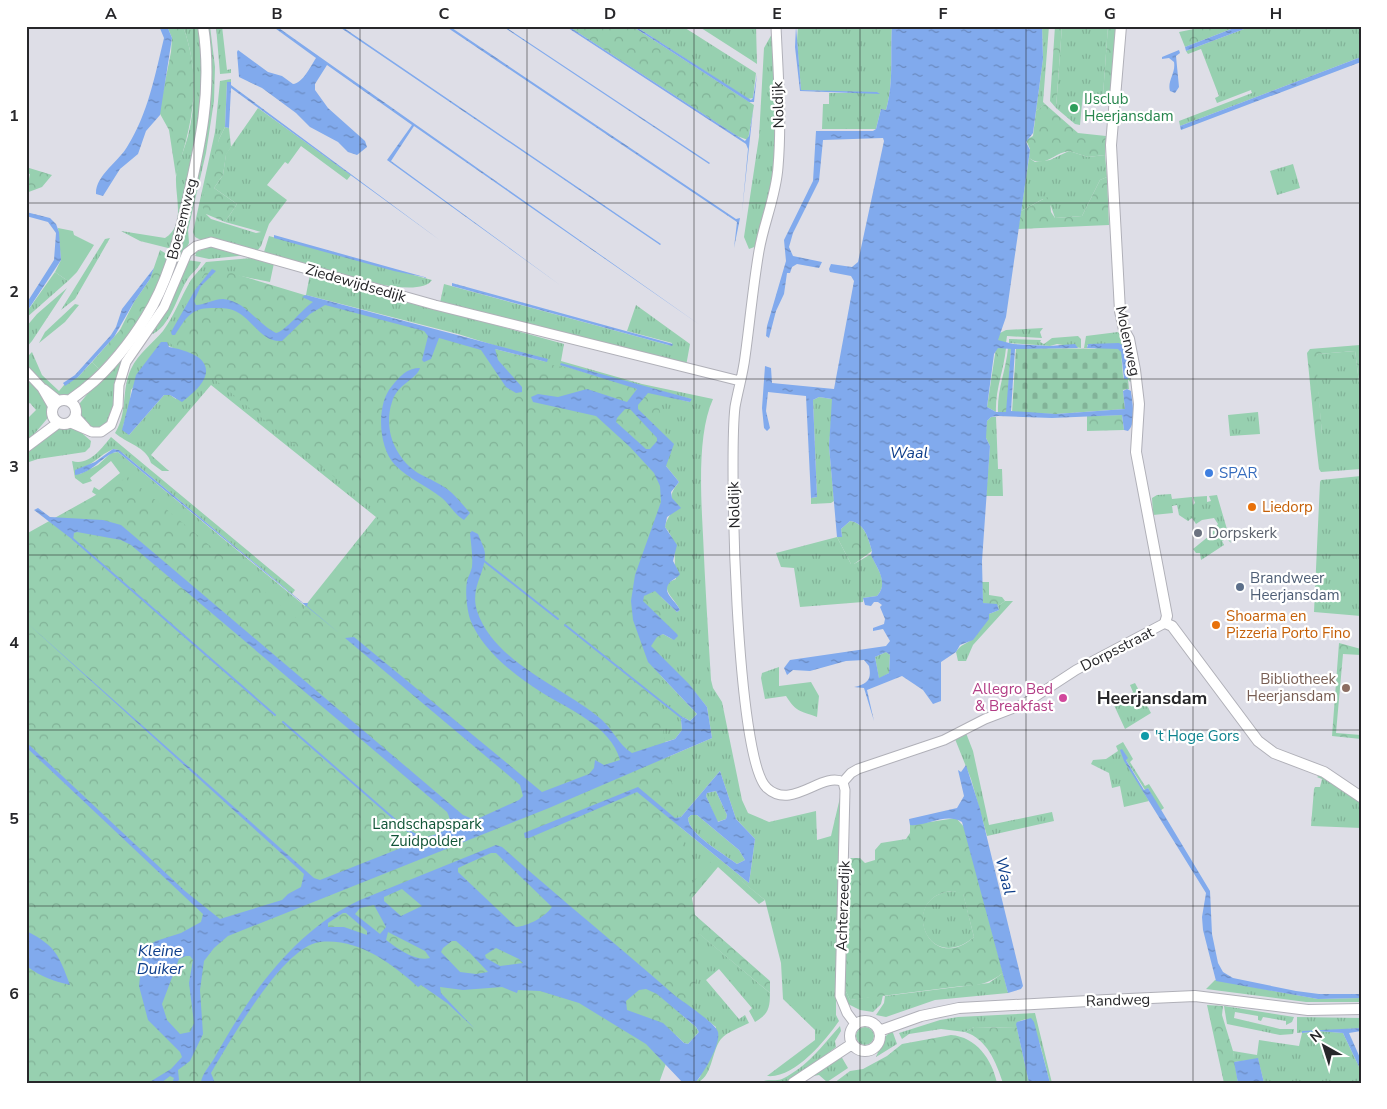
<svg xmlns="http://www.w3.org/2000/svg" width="1387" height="1109" viewBox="0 0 1387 1109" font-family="'Nunito Sans',sans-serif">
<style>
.grass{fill:url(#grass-tufts);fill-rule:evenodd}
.forest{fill:url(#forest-crowns);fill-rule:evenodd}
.cemetery{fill:url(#cemetery-stones)}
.garden{fill:#97d0b0}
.water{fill:url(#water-ripples);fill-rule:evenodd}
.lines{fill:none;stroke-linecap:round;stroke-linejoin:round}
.stream{stroke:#81aaed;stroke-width:2}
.tertiary-casing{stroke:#b0b0b8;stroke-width:11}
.secondary-casing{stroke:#b0b0b8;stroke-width:12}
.tertiary{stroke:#fff;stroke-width:9}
.secondary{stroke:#fff;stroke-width:10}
.grid{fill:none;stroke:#27272a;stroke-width:1;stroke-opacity:0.55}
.leisure-dot{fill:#2e9e5b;stroke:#fff;stroke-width:2}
.shop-dot{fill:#3f7fe0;stroke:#fff;stroke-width:2}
.food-dot{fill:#e8710a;stroke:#fff;stroke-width:2}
.worship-dot{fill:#6b7280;stroke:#fff;stroke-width:2}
.service-dot{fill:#5c6f8a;stroke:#fff;stroke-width:2}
.education-dot{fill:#8d6e63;stroke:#fff;stroke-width:2}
.hotel-dot{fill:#d1479c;stroke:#fff;stroke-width:2}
.culture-dot{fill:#0f9aa8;stroke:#fff;stroke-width:2}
.labels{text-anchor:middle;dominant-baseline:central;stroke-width:4.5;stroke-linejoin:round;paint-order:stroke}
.leisure-label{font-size:15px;fill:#27864d;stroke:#fff;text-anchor:start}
.street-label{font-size:15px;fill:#27272a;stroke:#fff}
.shop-label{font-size:15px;fill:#366cbe;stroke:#fff;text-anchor:start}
.food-label{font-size:15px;fill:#c56008;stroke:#fff;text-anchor:start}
.worship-label{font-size:15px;fill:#5b616d;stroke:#fff;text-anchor:start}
.service-label{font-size:15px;fill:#4e5e75;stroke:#fff;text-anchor:start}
.education-label{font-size:15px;fill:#785e54;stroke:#fff;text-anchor:end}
.hotel-label{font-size:15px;fill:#b23c85;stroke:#fff;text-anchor:end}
.culture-label{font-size:15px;fill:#0d838f;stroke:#fff;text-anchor:start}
.park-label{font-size:15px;fill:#115437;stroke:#fff}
.water-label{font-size:16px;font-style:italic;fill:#0e3e8a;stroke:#fff}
.quarter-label{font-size:18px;font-weight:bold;fill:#27272a;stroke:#fff}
.neatline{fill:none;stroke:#27272a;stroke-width:2}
.grid-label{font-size:16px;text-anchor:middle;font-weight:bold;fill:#27272a}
</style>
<defs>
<pattern id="grass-tufts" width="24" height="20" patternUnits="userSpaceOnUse" patternTransform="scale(1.25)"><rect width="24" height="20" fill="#97d0b0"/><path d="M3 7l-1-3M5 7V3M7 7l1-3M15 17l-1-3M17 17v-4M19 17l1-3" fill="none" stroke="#82b398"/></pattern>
<pattern id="forest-crowns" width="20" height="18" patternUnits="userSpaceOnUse" patternTransform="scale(1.25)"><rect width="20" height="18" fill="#97d0b0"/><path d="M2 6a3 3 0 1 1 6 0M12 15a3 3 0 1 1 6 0" fill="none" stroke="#82b398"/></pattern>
<pattern id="cemetery-stones" width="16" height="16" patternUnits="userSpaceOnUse" patternTransform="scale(1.25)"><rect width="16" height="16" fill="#97d0b0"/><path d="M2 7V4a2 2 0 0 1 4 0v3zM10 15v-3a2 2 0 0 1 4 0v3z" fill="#82b398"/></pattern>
<pattern id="water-ripples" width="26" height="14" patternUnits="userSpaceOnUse" patternTransform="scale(1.25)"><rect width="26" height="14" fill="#81aaed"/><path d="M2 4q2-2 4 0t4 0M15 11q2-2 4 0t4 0" fill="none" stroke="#6a8ac0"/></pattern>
</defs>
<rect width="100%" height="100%" fill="#dedee7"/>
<path class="grass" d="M183,26H199L204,72L199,134L172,249L140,241L121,231L165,238C186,225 175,198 176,177C178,164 184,150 188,136C197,100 196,62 183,26Z
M207,26H210L215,67L214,101L206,153L188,230L189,243L155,316L128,354L109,421L100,427H91L79,415L80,403L150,317L204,145L211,95Z
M216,26H222L227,70L231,69V73L220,74Z
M635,26H682L756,73L753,98L748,99Z
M698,26H756L757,64L751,60Z
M798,26H892C890,55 894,82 886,110L881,109L876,129H822L823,104H829V93H880L801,90L797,41Z
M1042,26H1049L1043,102L1045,104L1036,111L1043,59Z
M1062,26H1108L1103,95L1083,93L1080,125L1075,124L1056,108Z
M1252,26H1361V57L1180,126L1179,121L1252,93L1251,90L1217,103L1215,98L1219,96L1201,49L1188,54L1186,51Z
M773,32L776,138L774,180L757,246L749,249L744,237L759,137L764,48Z
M231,79V82H227L225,127L219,139L206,214L211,219L256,233L261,232L225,222L237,204L214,188L223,175L226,154L258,108L351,175L347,180L301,146L288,164L285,162L267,185L287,200L269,224L261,246L257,251L201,240L195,237L193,232L215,132L220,81Z
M1069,151L1088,157L1105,155L1107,177L1100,180L1082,216L1055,218L1051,206L1043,199L1021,211L1029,158L1035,162L1050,160Z
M1293,164L1300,188L1277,195L1270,171Z
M269,236L432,280C416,305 291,260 264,252Z
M110,238L75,299L61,310L105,239Z
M212,246L248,255L209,259L195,256L196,254L193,253Z
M252,258L274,263L270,282L216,271L424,331L428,336L495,353V349L547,362L458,334L306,295L310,274L564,344L561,361L642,384L713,399C697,434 701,496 703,535C705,583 708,632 711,680L713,688L722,702L742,800L748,813L769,822L816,811L817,840L831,836L842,789L836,979V1015L839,1021C825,1041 794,1079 767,1076L815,1040V1030L783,999L781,963L765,900L714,859L671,910L770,993C770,1009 768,1014 755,1022L749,1011L752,1008L719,969L706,980L739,1019L745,1015L749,1023C741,1027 727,1032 721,1039C711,1051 713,1079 695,1083L700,1077L716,1027L676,997L549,808L712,738L707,707L689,685L652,650L657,637L663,634L672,639L646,604L655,591L677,612L680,610C676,599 655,586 676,579C673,559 679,543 665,527C666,520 669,518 671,512C675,497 666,498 679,482L666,466L638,408L648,392L690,402L691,399L561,365L637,388L648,662L697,714L690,721L683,717L681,720L682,730L675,739L520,785L92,492L94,487L99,490L120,473L111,461L90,478L92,481L83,484L75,478L72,461C89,466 101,449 111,437L295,590L292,594L119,450L113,449C100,455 92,465 79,470L80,474L98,465L111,453L118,452L305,606L376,517L211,385L151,455L169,471H162L151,463C147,447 126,443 115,433C128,413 121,390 131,369C138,354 152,344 163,331C175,315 181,296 191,280C196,273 201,269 206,262ZM167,345L173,348L176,399L170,395H164L129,435L123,426L129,409L131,390ZM720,771L736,819L755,839L749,883L637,792L676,818L681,817Z
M187,260L201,262C198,269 193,272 189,277C177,294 171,328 150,335L160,319Z
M55,272L68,281L26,318V313Z
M444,284L672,346V343L627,331L636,305L690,344L686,366L440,303Z
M67,288L32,341L26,348V327L37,314Z
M75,304L79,305L65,322L39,343L45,332Z
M1043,328L1040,332L1042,338L1007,336L1006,343L998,341V334L1006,330Z
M1118,332L1122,333L1128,347L1133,379L1130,382L1128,379V361L1087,345V348H1084L1086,336Z
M1078,336L1081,339V348L1057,344L1050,346L1009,343V339L1041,340L1040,342L1044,344L1052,338Z
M1355,351L1361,398V469L1321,472L1319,469L1315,434H1322L1315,358L1318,354Z
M32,352L42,375L59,391L64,385L78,377L92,362L99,369C88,381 73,402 56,396L26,366L27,357Z
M26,376L49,405L51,414L26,444V420L36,410L30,403L26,405Z
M819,397L832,399L833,402L829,446L834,501L831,503L811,504V498L817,497L813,400Z
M1258,412L1260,434L1230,436L1228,415Z
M991,417H996L998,469H1002L1003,496H986L990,446L986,438V430L987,421Z
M59,427L76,428L91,441L90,447L85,452L38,459L26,463V451Z
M1361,476V616L1314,612L1320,482L1321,480Z
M1171,494L1172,499L1192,497L1193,505L1195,503L1193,497L1207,496V502L1211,501L1209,496L1217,495L1231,543L1227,539L1222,541L1224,545L1201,560L1200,553H1196L1193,549L1209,536L1218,524L1214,518L1202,520L1196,524L1192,518L1188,521L1179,515L1177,505L1172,506L1173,513L1153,515L1152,498L1157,495Z
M837,537L851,564H854L871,554C876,568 890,582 877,596L863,598V602L800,607L794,568L781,567L776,553Z
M1005,601H1013L973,645L966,661H958L956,652C960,645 964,645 971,640C975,638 989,617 989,614L999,610L998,606Z
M886,652L890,655L889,673L879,679L875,657Z
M779,667V686L811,682L819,696L817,717C799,710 797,713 786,696L765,699L761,678L762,673Z
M1135,683L1151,713L1125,729L1113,703L1133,692L1130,685Z
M966,733L973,751L989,825L1052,812L1054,821L987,836L971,779L955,739Z
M1123,742L1133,759L1130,762L1145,786L1149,784L1164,808L1160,811L1148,788L1145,790L1126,760L1125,761L1149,801L1124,807L1120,786L1112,788L1109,773L1091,764L1093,760L1106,759L1118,751L1116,746Z
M1321,774L1361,802V828L1311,826L1314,789L1315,787H1320L1322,779L1317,777Z
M716,791L727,815L726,819L717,822L706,796L707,793Z
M691,815H697L739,850L745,860L737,864C724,854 688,834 688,818Z
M953,891L963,893L974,937C926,977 898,895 953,891Z
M1003,973L1008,993L935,1000L886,1017L876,1015L884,1003L885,996L989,983Z
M1215,980L1318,999L1361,998V1002H1306L1206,989Z
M843,985L850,1000L883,995L881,1004L873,1012L860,1010L846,1003Z
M657,994L696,1027L699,1032L688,1044L684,1043L663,1023Z
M1224,1006L1294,1017L1292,1022L1286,1025V1021L1263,1017L1261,1021L1258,1020V1016L1235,1012L1234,1018L1280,1029H1294L1293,1034L1280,1035L1227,1024Z
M1035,1013L1052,1083H1050L1040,1044L1026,1019L1017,1022V1028L974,1027L965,1032L941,1029L909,1034L902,1039L899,1033L940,1020L958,1017Z
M1297,1017L1361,1018V1028L1320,1031L1343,1033L1361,1071V1083H1264L1258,1059L1234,1062L1233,1051L1257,1055L1259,1040L1299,1046L1302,1033L1315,1031L1297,1033Z
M840,1026L841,1031L835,1041L836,1047L789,1083H760C766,1078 774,1082 782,1079C807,1067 822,1046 840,1026Z
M856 1036a9 9 0 1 1 18 0a9 9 0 1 1-18 0Z
M892,1030L897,1044L876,1057L884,1038Z
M841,1056L848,1068L827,1082L819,1075L807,1077Z"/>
<path class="forest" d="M167,26H183C203,83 192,122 176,176L169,130L159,112L171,52L172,38Z
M568,26H632L754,105L748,140L737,136Z
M1055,26H1062L1056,108L1050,101Z
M1108,26H1116L1110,95H1103Z
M1209,26H1239L1185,47L1179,32Z
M1045,104L1078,133L1106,136L1105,155L1088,157L1069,151C1053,153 1045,169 1029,158L1030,149L1026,140L1033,136L1036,111Z
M225,127L229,128L231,147L226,155L223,175L214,188L237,204L225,222L206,214L201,204L219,139Z
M26,167L52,175L42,187L26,193L30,174L26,173Z
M1107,177L1109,225L1018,229L1021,211L1047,197L1050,200L1051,212L1055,218L1082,216L1100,180Z
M160,250L170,256L154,296L128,336L99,369L92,362L120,330L134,302L150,279Z
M209,266L407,326L655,392L668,444L662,513L660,713L690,886L714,858L765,900L759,904L718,867L692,898L695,915L770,981V993L698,933L703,961L659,1083H26V534L128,477L296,618L381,515L165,339Z
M1360,345L1361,398L1355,351L1318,354L1316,358L1322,434H1315L1307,353L1310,349Z
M996,348H1006C1004,370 995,390 996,412L987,407Z
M1008,348L1011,349L1007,410L1006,412H998C997,390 1006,370 1008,348Z
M1122,415L1124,430L1087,431V416Z
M850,521C865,523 868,538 872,551L854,564H851L837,537H842L841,529Z
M982,582H989V595L1002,597L1005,601L998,606L983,603Z
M1339,643L1361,649V655L1343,654L1336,733L1361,735V739L1332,736Z
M956,818L965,828L1003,973C989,983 980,986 962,986L850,1000L843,985L850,858H860L865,863L875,860V850L881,843L906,839L910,833V825ZM953,891L963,894L974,937C927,978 898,895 953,891Z
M1207,1005L1223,1006L1222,1015L1233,1051L1238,1083H1224Z
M974,1027L1017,1028L1029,1083H1003C996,1062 987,1039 965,1032Z
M951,1035C976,1037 992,1059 997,1083H834L850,1071L863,1069L887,1056L902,1044Z"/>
<path class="cemetery" d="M1016,348L1118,349L1121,352L1123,376L1124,379H1128L1129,389L1123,390L1125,409L1056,414L1012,413Z"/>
<path class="garden" d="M58,228L73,231L74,235L94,245L77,272L68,281L55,272L61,260Z"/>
<path class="water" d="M159,26H167L172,38L160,115L146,131L138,154L120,169L103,196L96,194C95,176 119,161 127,147C148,114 155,75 164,38Z
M272,26H276L700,325L414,126L391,161L560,285L387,160L412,125L327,65L315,84V90L328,108L365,141L367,147L357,155L348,152L338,142L310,127L296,113L262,88L239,77L237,52L238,50L268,72L282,76L293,84C303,83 310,67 316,58Z
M338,26H341L661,244L660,245Z
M445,26H449L736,219L740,218L734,248L737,222Z
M502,26H504L710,163L709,164Z
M565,26H568L745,141L749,136L753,110L742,212L748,149L746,144Z
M632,26H635L751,100L753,98L757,74L754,102H749Z
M796,26L801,90L877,92L880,94L800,91L795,47Z
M892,26H1042L1043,59L1033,133L1026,142L1030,150L1006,317L998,340L1013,344L1050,346L1075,344L1078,348L1015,349L1011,411L1056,414L1125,409L1123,391L1127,389L1131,391C1132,402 1137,423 1128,431L1124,430L1122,415L1052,418L998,416L991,417L987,421L986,438L990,446L982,561L983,603L997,604L999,610L989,614V619L973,640L960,645L956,652L941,662V701L933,704L923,690L902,676L867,690L874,721L864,688L854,687C867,684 872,680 869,666L864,660L846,661L810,671L793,670L787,675L784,668L790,660L886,646L890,641L883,629L873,631V628L884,624L885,619L880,607L882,605L878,602H874L871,606L865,605L863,598L877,596C889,583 877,568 871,555L872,551C868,538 865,523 850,521L841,529L842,537H837L829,446L832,399L819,397L813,400L817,497L811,498L806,396L768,392L766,411L770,428L767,431L764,428L762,408L765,366L771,368L772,383L834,389L854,281L851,276L830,272L829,269L831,264L852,267L858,262L884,141L883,138L823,140L819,181L793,233L789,247L793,256L822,262L819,268L797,264L792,267L790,273H787L784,294L776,311L769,338L766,336L767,326L786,261L784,240L813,181L816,131H873L876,129L881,109L886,110C894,82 890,55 892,26ZM998,348L1011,349L1006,412H996L987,407L994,354ZM886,652L890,655L889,673L879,678L875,657Z
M1239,26H1252L1186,51L1185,47Z
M1179,50L1180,53L1176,56L1179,87L1175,93L1170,91C1167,81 1176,73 1174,62L1169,58L1162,59V57Z
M1361,57V62L1181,130L1180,126Z
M227,82H231V85L239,91L441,241L231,88L229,128L225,127Z
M26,212L50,218L56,224L59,232L61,260L26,313V304L54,260L56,233L48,222L26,216Z
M274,235L428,278L394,271L274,238Z
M154,268L150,279L134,302L114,337L78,377L65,386L63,383L75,375L111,335L116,327L122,309Z
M212,269L216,271L201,286L194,301L196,305C205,305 213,299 223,299C246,301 257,324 276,333C286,331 302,309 313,302L302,297L306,295L548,359L547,362L495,349L498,360L522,387V392L516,393L506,387L481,350L439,338L431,359L424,362L422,360L428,336L424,331L325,305L310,314L282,341C262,343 253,320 237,312C231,308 222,308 214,308C191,307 186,318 175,335H172L171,332L195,290Z
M452,283L673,344L672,346L452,286Z
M161,342H167L169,347C186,350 214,358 204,379C200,388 189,396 182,402L170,395H164L129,435L122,430L136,375Z
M1119,343L1125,347L1128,361V379H1124L1121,352L1118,349L1087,348L1088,344Z
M561,363L692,399L690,402L648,393L638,405V409L674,444L666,466L679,482L671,492L672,498L681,508L667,517L665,527L677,545L673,561L680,574C677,579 671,579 668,585C663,594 677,602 680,610L677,612L655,591L644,596L643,601L677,634L678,636L674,640L663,634L657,637L651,646L689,684L707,707L712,738L549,808L228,936L214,948L204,961L200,990L203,1034L190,1061L178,1070L179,1080L176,1083H172L174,1078L170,1076L161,1083H148L171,1069L182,1057L180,1052L148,1020L139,986L142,958L149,945L156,941L181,933L201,922L203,914L26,747V742L185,891L220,919L282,900L288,894L301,887L304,874L26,622L314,878L320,880L406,846L411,839L409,830L424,838C437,834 457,830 447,812L131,545L121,540L77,532L74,533L73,540L34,510L38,508L50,517L103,520L121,525L463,815L475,820L519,800L523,796L520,785L345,638L354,637L542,792L589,774L594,768L595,760L604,765L620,760C611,726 568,709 541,692C515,676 481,649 470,619C467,609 465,593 467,581C468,577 471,572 472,567C473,556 471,544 470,533L472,531L478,534C480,540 485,548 485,555C485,574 470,587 477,611C494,663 564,687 602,720C613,730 619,745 632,753L675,739L682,730L681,720L683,717L690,721L697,714L648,662L633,620L631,601L635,575L661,502L660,486L654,473L630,447L596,416L533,402L531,397L538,394L558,397L587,389L627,402L637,389L560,365ZM625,409H630L657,438V441L650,449H646L616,422L617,418ZM186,956H190L193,960L189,983L194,1023L190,1032L180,1034L167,1020L162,1004L179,959Z
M420,368C416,380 398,383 392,402C383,429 395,458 418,473C429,479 442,484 452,493C458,499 464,506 470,513L464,520C455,515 450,505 442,498C427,486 409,479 395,465C378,447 376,404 392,386C400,376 407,368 420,368Z
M113,449L119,450L303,603H308L307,606L339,633L118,452C108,450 93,473 75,475V470L95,462Z
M1122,749L1128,758L1126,760L1144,790L1148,788L1210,891L1212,934L1218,963L1223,972L1233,978L1296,991L1319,994H1361V998L1318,999L1216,981L1203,930L1202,917L1206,893L1124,761L1120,750Z
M966,765L980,809L1023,986L1021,989L1008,993L962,822C945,812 927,827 910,825L909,819L957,808L964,796L958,770L961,772Z
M720,771L736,819L755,839L749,883L637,792L529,838H525L524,833L638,787L675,818L681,817ZM716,791L727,815L726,819L718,822L706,796L707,793ZM691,815H697L739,850L745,860L737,864C724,854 688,834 688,818Z
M496,845L502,847C558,897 616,944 672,993C681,1001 716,1023 718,1032C721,1045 703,1074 695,1083H683L646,1044L579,1003L540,991L518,990L517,993L502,987L463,990L440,987L441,993L474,1028L447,1003L421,985L418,987C391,963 358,938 320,942C283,946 229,1043 211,1073L215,1083H201C201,1075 211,1064 215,1057C249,995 295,930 360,900ZM491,853H496L552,907C545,917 528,926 516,927L458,872V868ZM402,889L422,906L401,916L384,901V897ZM374,905L386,927L380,934L355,914L360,908ZM343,913H346L367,931V935L344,927H328V923ZM388,932L425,951L430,958C415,962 397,948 386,940ZM452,941H456L470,953L488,972L476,974L460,972L441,952L443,948ZM496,948L519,959L523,963L500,966L486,958L485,955ZM646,989L657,994L696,1027L699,1032L688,1044L684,1043L663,1023L627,1010L626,1001L639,990Z
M26,931C55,945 59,955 70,985C54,981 41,977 28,967Z
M1031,1018L1034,1022L1050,1083H1029L1016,1024L1017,1022Z
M1361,1028V1031L1349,1033L1361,1060V1071L1343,1033L1317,1031L1302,1033V1031Z
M1258,1058L1264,1083H1238L1234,1062Z"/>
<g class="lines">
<path class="stream" d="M73,539L275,715
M484,561L558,619
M565,625L682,718
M283,722L408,831"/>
<defs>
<path id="tertiary" d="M776,26C778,73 782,121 778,167C776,196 764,222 759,251C753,286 750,321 745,357C743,374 738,390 735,407C729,458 736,761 767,788C792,811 822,771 843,782
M26,371L42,388L53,407
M44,389L59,401
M76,417L86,428
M71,423L92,432H101L111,425L118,406L119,385L126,362L164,307L187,253L196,246L211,242L435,305L740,381
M843,782L851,773L858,769L944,740L985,719L1024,704L1076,670L1165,623
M843,782L845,790L840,996L847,1013L856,1025"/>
<path id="secondary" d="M1121,26L1111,145L1120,311L1124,330L1129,339L1135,370L1139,404L1136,452L1167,616L1165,623L1172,626L1258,741L1274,753L1324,772L1361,797
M52 412a12 12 0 1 1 24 0a12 12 0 1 1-24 0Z
M69,401C75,396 81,392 87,387C108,371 132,340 146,317C167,284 177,245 186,207C200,146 213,89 203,26
M26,447L58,423
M850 1036a15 15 0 1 1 30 0a15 15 0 1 1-30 0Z
M879,1031L921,1016L959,1008L1107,1000L1195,996L1308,1010L1361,1009
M793,1083L852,1044"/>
</defs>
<use href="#tertiary" class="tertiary-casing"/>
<use href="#secondary" class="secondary-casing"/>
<use href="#tertiary" class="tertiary"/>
<use href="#secondary" class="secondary"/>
</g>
<path class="grid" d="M194,26V1083M360,26V1083M527,26V1083M694,26V1083M860,26V1083M1026,26V1083M1193,26V1083M26,203H1361M26,379H1361M26,555H1361M26,730H1361M26,906H1361"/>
<circle class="leisure-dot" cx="1074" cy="108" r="5"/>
<circle class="shop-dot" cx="1209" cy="473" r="5"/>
<g class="food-dot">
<circle cx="1252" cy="507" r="5"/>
<circle cx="1216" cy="625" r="5"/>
</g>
<circle class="worship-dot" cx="1198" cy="533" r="5"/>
<circle class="service-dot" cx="1240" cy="587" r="5"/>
<circle class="education-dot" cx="1346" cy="688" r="5"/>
<circle class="hotel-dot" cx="1063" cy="698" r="5"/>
<circle class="culture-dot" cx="1145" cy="736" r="5"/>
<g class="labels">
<g class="leisure-label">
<text x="1084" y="99">IJsclub<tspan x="1084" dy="17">Heerjansdam</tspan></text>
</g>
<g class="street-label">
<text transform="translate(778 105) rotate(-92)">Noldijk</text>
<text transform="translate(182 219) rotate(-76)">Boezemweg</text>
<text transform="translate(356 283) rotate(16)">Ziedewijdsedijk</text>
<text transform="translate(1128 341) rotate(78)">Molenweg</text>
<text transform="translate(734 505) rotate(-92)">Noldijk</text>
<text transform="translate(1117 649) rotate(-27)">Dorpsstraat</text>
<text transform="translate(843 906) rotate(-88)">Achterzeedijk</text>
<text transform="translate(1118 1000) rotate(-2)">Randweg</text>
</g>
<g class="shop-label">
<text x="1219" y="473">SPAR</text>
</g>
<g class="food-label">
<text x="1262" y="507">Liedorp</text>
<text x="1226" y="616">Shoarma en<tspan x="1226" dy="17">Pizzeria Porto Fino</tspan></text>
</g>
<g class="worship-label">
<text x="1208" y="533">Dorpskerk</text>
</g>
<g class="service-label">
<text x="1250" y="578">Brandweer<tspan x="1250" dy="17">Heerjansdam</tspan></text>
</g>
<g class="education-label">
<text x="1336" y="679">Bibliotheek<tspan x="1336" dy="17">Heerjansdam</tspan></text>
</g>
<g class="hotel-label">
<text x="1053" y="689">Allegro Bed<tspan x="1053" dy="17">&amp; Breakfast</tspan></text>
</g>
<g class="culture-label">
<text x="1155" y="736">'t Hoge Gors</text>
</g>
<g class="park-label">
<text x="427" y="824">Landschapspark<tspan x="427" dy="17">Zuidpolder</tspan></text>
</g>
<g class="water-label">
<text x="909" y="453">Waal</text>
<text transform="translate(1005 876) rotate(76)">Waal</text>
<text x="160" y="951">Kleine<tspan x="160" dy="18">Duiker</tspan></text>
</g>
<g class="quarter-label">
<text x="1152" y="698">Heerjansdam</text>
</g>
</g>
<rect width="1387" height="1109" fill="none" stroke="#ffffff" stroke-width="55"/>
<g transform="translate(1324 1046) rotate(321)" stroke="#ffffff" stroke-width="4" paint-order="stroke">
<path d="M0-4L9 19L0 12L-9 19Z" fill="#27272a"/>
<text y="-8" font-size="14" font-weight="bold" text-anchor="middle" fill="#27272a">N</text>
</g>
<rect x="28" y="28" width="1332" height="1054" class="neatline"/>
<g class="grid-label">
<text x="111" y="19">A</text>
<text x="277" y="19">B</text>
<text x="444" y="19">C</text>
<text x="610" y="19">D</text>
<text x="777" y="19">E</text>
<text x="943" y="19">F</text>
<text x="1110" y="19">G</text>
<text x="1276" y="19">H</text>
<text x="14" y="121">1</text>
<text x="14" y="297">2</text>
<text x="14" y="472">3</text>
<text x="14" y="648">4</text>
<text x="14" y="824">5</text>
<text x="14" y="999">6</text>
</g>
</svg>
